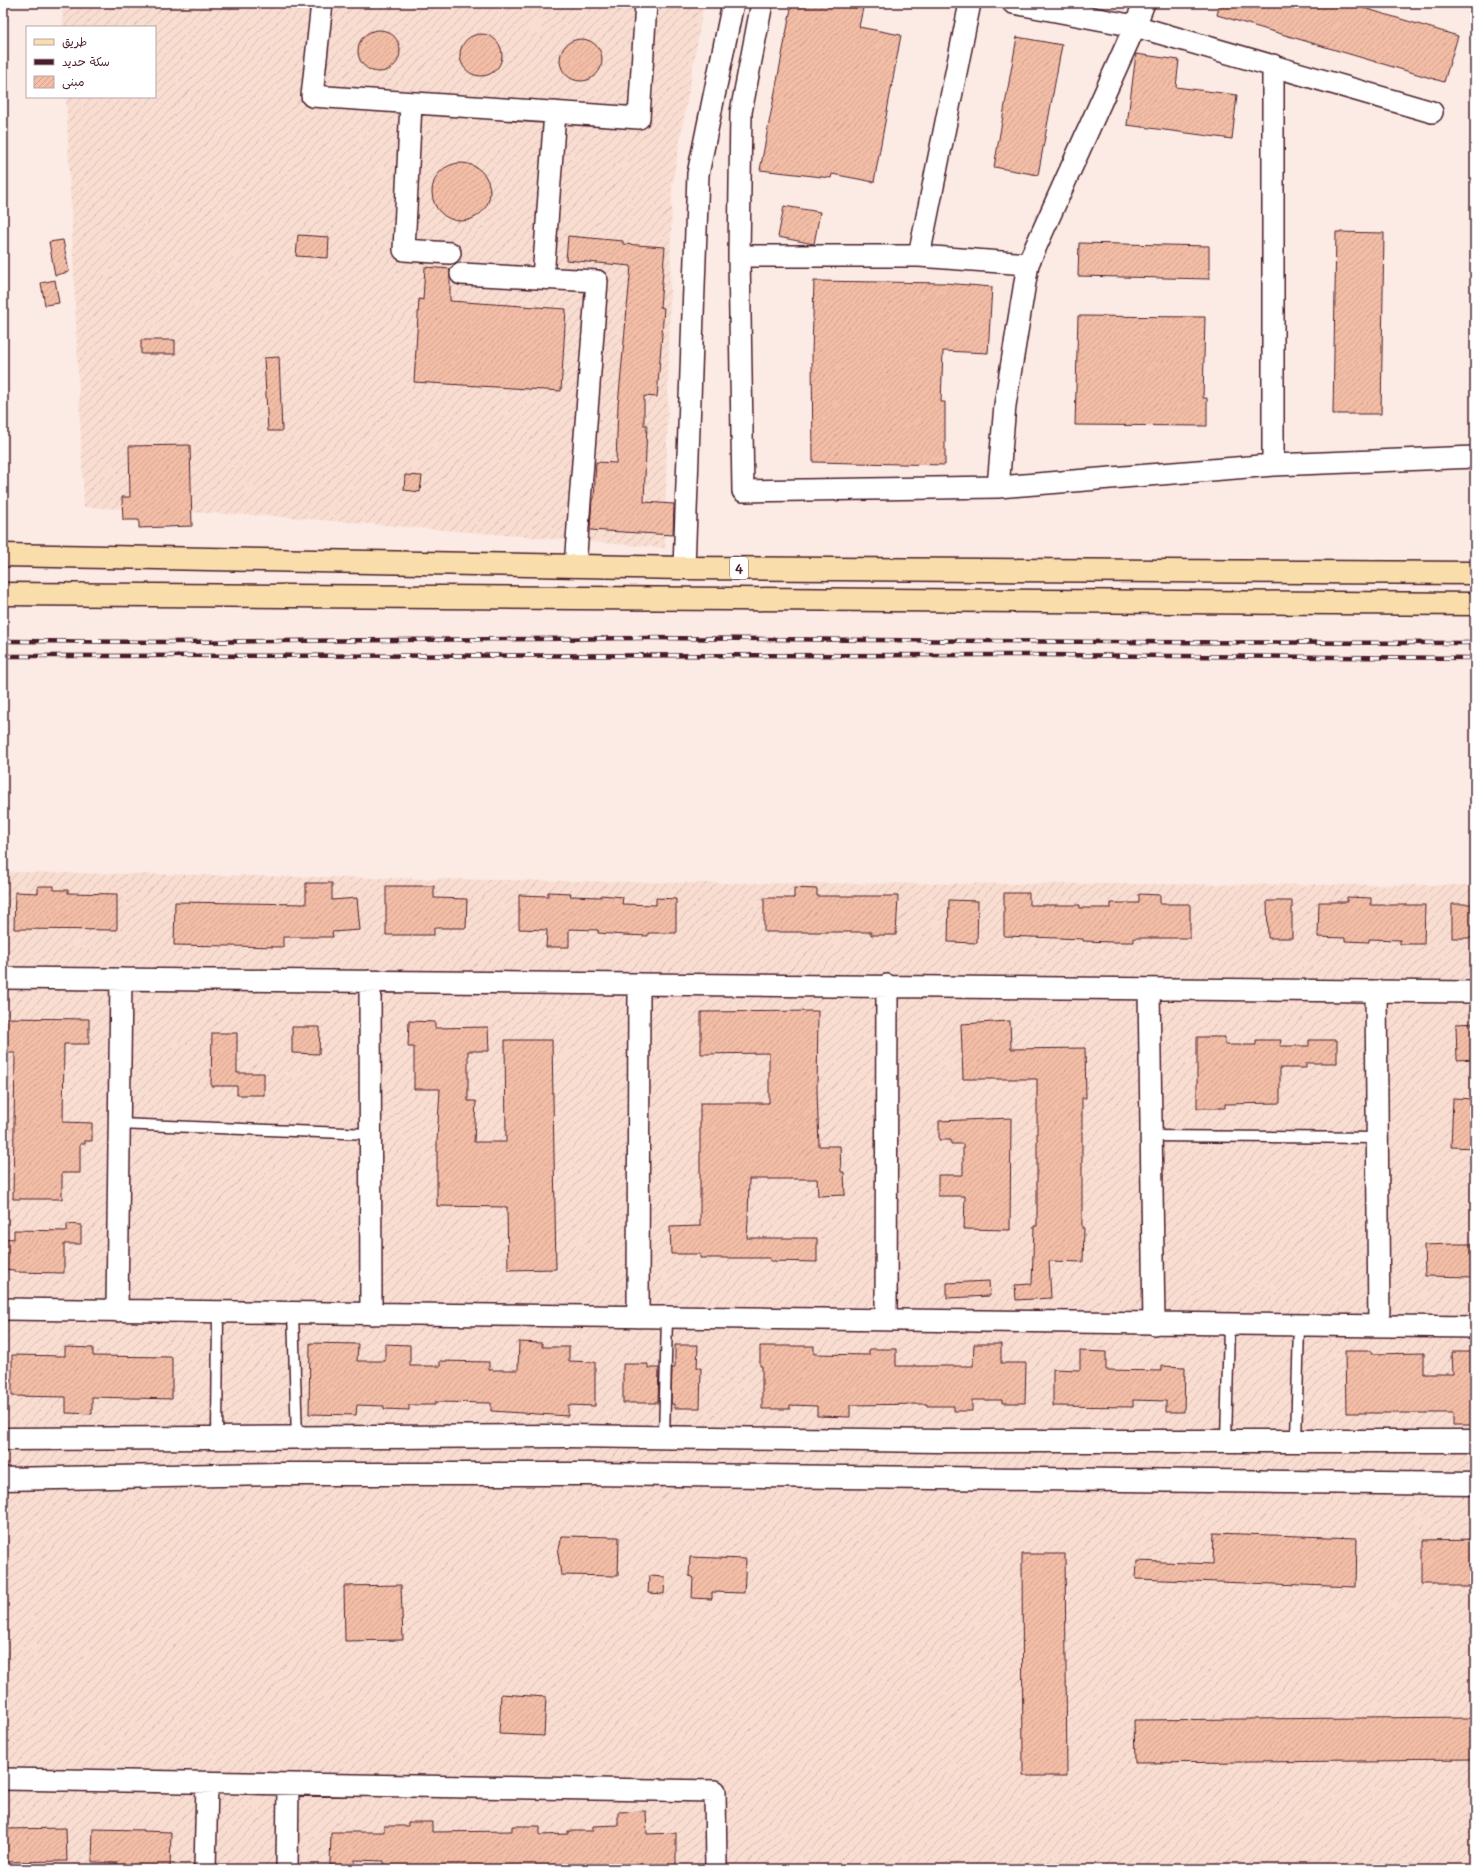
<svg xmlns="http://www.w3.org/2000/svg" width="1478" height="1872" viewBox="0 0 1478 1872" font-family="Mali,'Playpen Sans Arabic',sans-serif">
<style>
.industrial{fill:url(#industrial-furrows)}
.building{fill:url(#building-hatch);stroke:#4a1f2b}
.lines{fill:none;stroke-linecap:round;stroke-linejoin:round}
.service-casing{stroke:#4a1f2b;stroke-width:13}
.minor-casing{stroke:#4a1f2b;stroke-width:24}
.tertiary-casing{stroke:#4a1f2b;stroke-width:25}
.primary-casing{stroke:#4a1f2b;stroke-width:25}
.service{stroke:#fff;stroke-width:10}
.minor{stroke:#fff;stroke-width:21}
.tertiary{stroke:#fff;stroke-width:22}
.primary{stroke:#f9deab;stroke-width:22}
.rail-casing{stroke:#4a1f2b;stroke-width:4.5}
.rail{stroke:#fff;stroke-width:3;stroke-dasharray:9;stroke-linecap:butt}
.labels{text-anchor:middle;dominant-baseline:central;stroke-width:4;stroke-linejoin:round;paint-order:stroke}
.shield{fill:#fff;stroke:#80626b;stroke-width:1}
.shield-label{font-size:13px;font-weight:bold;fill:#4a1f2b}
</style>
<defs>
<pattern id="industrial-furrows" width="10" height="10" patternUnits="userSpaceOnUse"><rect width="10" height="10" fill="#f9ddd1"/><path d="M-1 1l2-2M0 10L10 0M9 11l2-2" fill="none" stroke="#d7bdb4"/></pattern>
<pattern id="building-hatch" width="6" height="6" patternUnits="userSpaceOnUse"><rect width="6" height="6" fill="#f3bda6"/><path d="M-1 1l2-2M0 6l6-6M5 7l2-2" fill="none" stroke="#d2a28f"/></pattern>
</defs>
<rect width="100%" height="100%" fill="#fbebe4"/>
<filter id="ink" filterUnits="userSpaceOnUse"><feTurbulence type="fractalNoise" baseFrequency=".025" numOctaves="2"/><feDisplacementMap in="SourceGraphic" scale="8" xChannelSelector="R" yChannelSelector="G"/><feConvolveMatrix kernelMatrix="1 2 1 2 8 2 1 2 1" color-interpolation-filters="sRGB"/></filter>
<g filter="url(#ink)">
<path class="industrial" d="M62,3H704L672,186L665,548L273,516L84,507L66,97H155V27H63Z
M3,872L694,883L1475,885V1869H3Z"/>
<path class="building" d="M792,3H864L859,27L901,35L874,182L832,174L831,178L760,170Z
M1220,3H1347L1458,36L1444,82L1217,15Z
M358 51a21 21 0 1 1 42 0a21 21 0 1 1-42 0Z
M460 55a21 21 0 1 1 42 0a21 21 0 1 1-42 0Z
M1017,37L1062,45L1038,175L994,167Z
M560 60a21 21 0 1 1 42 0a21 21 0 1 1-42 0Z
M1136,54L1179,60L1176,87L1237,95L1232,139L1127,125Z
M432 192a29 29 0 1 1 58 0a29 29 0 1 1-58 0Z
M784,206L820,212L814,244L778,237Z
M1336,232L1384,233L1381,414H1333Z
M298,235L329,237L328,258L296,256Z
M568,236L623,241V244L665,247L660,307L664,308L657,397L644,396V425H647L644,502L674,504L673,535L590,530L592,499H594L596,462L616,463L618,405L631,266L566,260Z
M63,240L69,272L55,275L49,242Z
M1079,243L1209,246V279L1078,276Z
M425,267L450,269V301L566,309L561,391L414,382L419,299L423,300Z
M55,280L59,303L45,305L41,283Z
M814,281L945,283L992,287L988,353L943,351L941,402H945V465L813,462L812,353Z
M1078,316L1205,317L1203,398H1207V426L1075,425Z
M141,340H175V354H141Z
M279,357L282,431H268L264,358Z
M190,445L192,526L139,528V520H123L122,497H130L129,446Z
M405,475L422,476L420,492L404,490Z
M306,883H332V900L357,898L360,930L332,932L333,937H283V947L174,945L175,902L306,904Z
M38,886H54V890H68V893L117,894V930L14,929L15,892L38,893Z
M386,886H434V898L467,899L466,928H434V935H386Z
M794,888L817,889V896H898L896,935H871V932H764V898H794Z
M548,892L571,893L570,896L601,897V895L623,897L622,904L656,905V898L676,899V933H648V936L624,935L598,933V930L569,929V947H546L547,930L519,929V895L548,896Z
M1004,893H1029V905H1080V908H1111V903H1139V894L1160,895V904H1190V938H1134V942H1111L1083,941V939L1004,936Z
M1347,897L1371,898V905H1425L1424,944H1400V940L1369,939V942L1345,941V938L1318,937L1319,902H1347Z
M949,900L978,901L977,943L948,942Z
M1267,901H1292V938H1268Z
M1452,904H1475V938H1452Z
M818,1011L817,1090L819,1146H840L841,1172H844L845,1195L818,1196L817,1179H749L748,1221L747,1238H817V1262L770,1261V1258H700V1254H671L670,1227L700,1226V1103H769V1053L701,1054V1012Z
M3,1018L89,1019V1044H64L63,1122L92,1123V1141H85V1144H80V1173H62V1199H13L15,1053H3Z
M409,1021L435,1022V1028L488,1027L489,1051H468V1101H476L474,1142H506L505,1040H552L556,1269L508,1270L507,1207L437,1206V1141L440,1089H414V1047H408Z
M1010,1021L1011,1049L1085,1048L1086,1098H1082V1228H1084L1083,1262L1049,1261L1051,1298L1016,1300L1015,1285L1032,1284L1034,1226H1037V1079H963L961,1024Z
M1475,1023V1059L1457,1060L1456,1024Z
M292,1027H320L319,1054L292,1053Z
M212,1033H237V1073H264V1095H237V1086H211Z
M1197,1037H1225V1045H1256V1040H1281L1280,1046H1309V1040H1337V1063H1306V1068H1280V1103L1225,1104V1108H1197Z
M1453,1098L1475,1099V1148L1451,1147Z
M1011,1118L1010,1230L964,1229L965,1196H938V1175H963V1144H951V1140H939V1121Z
M67,1224L81,1225V1244H64V1273L14,1272V1270L3,1269V1238L14,1239V1230L67,1231Z
M1453,1244H1475V1277L1425,1276L1424,1245Z
M989,1281L990,1296L947,1298V1283Z
M519,1342L542,1343V1347H569V1361L595,1362V1406L568,1405V1416L491,1411V1403L435,1402V1405H409V1410L384,1409V1406L357,1405L356,1415L309,1414L310,1343L358,1344L357,1361H385V1344L410,1345V1366H440V1361L489,1362V1370H518Z
M974,1344H1001V1363H1026L1025,1403H1002V1400H972V1411H954V1406H927V1404L850,1405V1417L817,1416V1406L790,1405V1409H762V1366H760V1346H814V1354L869,1355V1349H896V1366H973Z
M675,1345H698L697,1368H701L700,1408H674V1404H671L672,1368H675Z
M65,1347L93,1348V1356L172,1357V1399L92,1397V1414L66,1413V1397L12,1396V1355L65,1356Z
M1080,1351L1106,1352V1370L1162,1371V1366L1185,1367L1184,1412H1166V1401L1133,1400V1407L1053,1406V1369L1080,1370Z
M1345,1351H1372V1354L1424,1353V1374H1453L1452,1352H1475V1425H1453V1413H1346Z
M623,1364H648V1368H659L658,1403H623Z
M1214,1533L1357,1538L1356,1587L1136,1579L1137,1561L1213,1564Z
M562,1536L619,1537L618,1576L561,1575L558,1553Z
M1475,1539V1585H1423V1540Z
M1022,1554H1065L1067,1776H1023Z
M690,1557L746,1559L744,1593L712,1592V1599L692,1598L693,1577L689,1576Z
M649,1576L665,1577L664,1594L648,1593Z
M401,1585L403,1640L345,1641L344,1586Z
M501,1694L546,1697L544,1736L499,1734Z
M1475,1717V1760L1135,1763L1134,1720Z
M646,1811L647,1834L676,1833V1869H384V1861L355,1860V1866L330,1865L331,1832H384V1826H408V1822H432V1832L512,1831V1826H540V1835L568,1834V1831H593V1826L618,1825V1812Z
M66,1828L67,1861L3,1862V1829Z
M93,1829L143,1830V1831L171,1832L170,1868L117,1866L118,1863L92,1862Z"/>
<g class="lines">
<defs>
<path id="service" d="M119,1124L370,1134
M1151,1136L1377,1138
M293,1313L297,1438
M217,1438L218,1312
M664,1438L667,1317
M1226,1441L1229,1325
M1296,1441L1299,1325"/>
<path id="minor" d="M322,3L312,96L639,118L646,3
M762,3L741,112L739,256L743,491L998,487L1273,465L1475,457
M1013,3L1135,26L1432,112
M411,103L404,250L450,253
M739,256H919L1028,264
M919,256L970,3
M461,274L597,281L575,566
M543,278L555,112
M1273,465V65
M998,487L1005,405L1028,264L1135,26L1144,3
M684,568L698,174L733,3
M3,978L1475,992
M370,981L371,1314
M1149,989L1154,1324
M1376,991L1379,1326
M3,1309L1475,1327
M117,1311L121,979
M638,1317L639,984
M886,1320L887,985
M3,1779L715,1791L716,1869
M205,1869L207,1783
M287,1869L288,1784"/>
<path id="tertiary" d="M3,1439L568,1436L937,1441H1475
M3,1479L278,1474H588L1475,1484"/>
<path id="primary" d="M3,555L684,568L1475,573
M3,594L1475,604"/>
</defs>
<use href="#service" class="service-casing"/>
<use href="#minor" class="minor-casing"/>
<use href="#tertiary" class="tertiary-casing"/>
<use href="#primary" class="primary-casing"/>
<use href="#service" class="service"/>
<use href="#minor" class="minor"/>
<use href="#tertiary" class="tertiary"/>
<use href="#primary" class="primary"/>
<defs>
<path id="rail" d="M3,641L170,642L648,638L1111,642L1475,643
M3,656L1038,655L1475,658"/>
</defs>
<use href="#rail" class="rail-casing"/>
<use href="#rail" class="rail"/>
</g>
</g>
<g class="labels">
<rect class="shield" x="730" y="557" width="18" height="22" rx="3"/>
<g class="shield-label">
<text x="739" y="568">4</text>
</g>
</g>
<rect width="1478" height="1872" fill="none" stroke="#fff" stroke-width="16"/>
<rect x="8" y="8" width="1462" height="1856" fill="none" stroke="#4a1f2b" stroke-width="1.5" filter="url(#ink)"/>
<rect x="26" y="26" width="130" height="72" fill="#ffffff" stroke="#b7a5aa"/>
<rect x="34" y="39" width="20" height="6" fill="#f9deab" stroke="#b7a5aa"/>
<text x="62" y="46" font-size="12" fill="#4a1f2b">طريق</text>
<rect x="34" y="59" width="20" height="6" fill="#4a1f2b" stroke="#b7a5aa"/>
<text x="62" y="66" font-size="12" fill="#4a1f2b">سكة حديد</text>
<rect x="34" y="76" width="20" height="12" fill="url(#building-hatch)" stroke="#b7a5aa"/>
<text x="62" y="86" font-size="12" fill="#4a1f2b">مبنى</text>
</svg>
